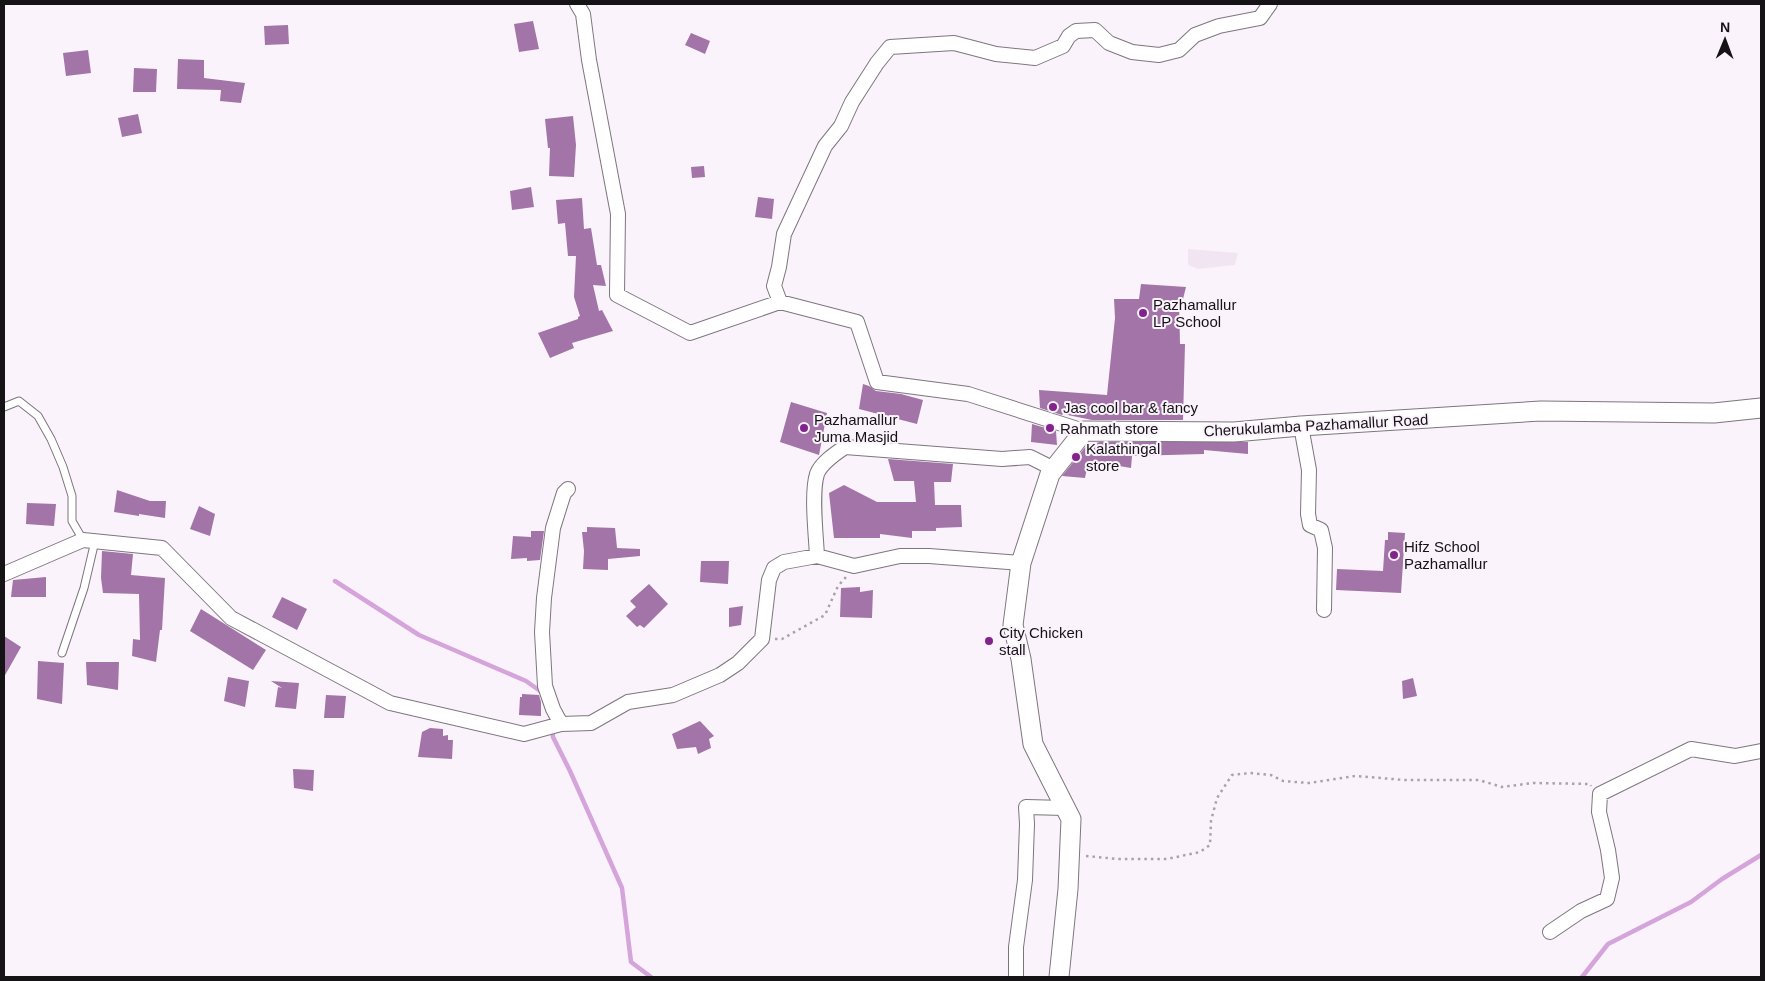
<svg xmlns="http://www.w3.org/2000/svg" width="1765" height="981" viewBox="0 0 1765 981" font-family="Arial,sans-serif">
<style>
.built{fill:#f2e5f2}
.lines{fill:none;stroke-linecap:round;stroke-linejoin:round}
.stream{stroke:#d5a4db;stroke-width:4.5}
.building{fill:#a274a7}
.lane-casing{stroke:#7d767d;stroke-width:9}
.street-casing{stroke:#7d767d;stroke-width:16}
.secondary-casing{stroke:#7d767d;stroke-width:21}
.path{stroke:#a8a2a9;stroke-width:2.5;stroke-dasharray:2.5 4;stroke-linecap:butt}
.lane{stroke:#fff;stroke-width:7}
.street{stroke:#fff;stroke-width:14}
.secondary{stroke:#fff;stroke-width:19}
.poi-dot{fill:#81228d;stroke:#fbf3fc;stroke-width:2}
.labels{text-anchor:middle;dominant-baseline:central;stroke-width:4;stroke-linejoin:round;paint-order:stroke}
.poi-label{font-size:15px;fill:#151315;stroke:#fbf3fc;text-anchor:start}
.street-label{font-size:15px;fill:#151315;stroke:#fbf3fc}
</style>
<rect width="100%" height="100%" fill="#fbf3fc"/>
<path class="built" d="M1188,249L1238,253L1235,265L1198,269L1188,265Z"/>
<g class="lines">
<path class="stream" d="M335,581L419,635L526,681L543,693
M552,729L553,737L570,771L622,888L631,962L651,977
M1582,977L1608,944L1691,902L1722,879L1761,855"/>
</g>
<path class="building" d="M533,21L539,49L519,52L514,24Z
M288,25L289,44L265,45L264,26Z
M691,33L710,41L705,54L685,45Z
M88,50L91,73L66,76L63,53Z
M178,59L204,60V78L245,83L241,103L220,101L221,90L177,89Z
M134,68L157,69L156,92H133Z
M138,114L142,133L122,137L118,118Z
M573,116L576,145L574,177L549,176L550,148H548L545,119Z
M704,166L705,177L692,178L691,167Z
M531,187L534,207L512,210L510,191Z
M758,197L774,199L772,219L755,217Z
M582,198L584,229L591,228L597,265H601L606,286L593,285L599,311L602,310L613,331L572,343L574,348L550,358L538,333L578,319V317L580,316L574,297L576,256H568L565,223L558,224L556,200Z
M1141,284L1186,287L1182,303L1179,302L1180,344H1185L1183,420H1092L1063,414L1062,415L1040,408L1039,390L1107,395L1115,318L1114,299H1139Z
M863,384L869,386L876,391L901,394L923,400L917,424L859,409Z
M791,402L827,413L819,455L780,442Z
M1032,424L1056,431L1057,445L1031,442Z
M1100,442H1248V454L1204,450V454L1132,456L1131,468L1090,461V463H1088L1085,478L1062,476L1087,445Z
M888,459L953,464L951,482H934L935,505H961L962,527L936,528V531H912V538L880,534V538H834L829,493L844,485L877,502H916L914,481H894Z
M117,490L150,501H166L165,518L139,514V516L114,512Z
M27,503L56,504L54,526L26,524Z
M199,506L215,514L210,536L190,529Z
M587,527L615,528L617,548L640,549V556L608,559V570L583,569L584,551L582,532H587Z
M531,531H544L540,560L527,561V558L511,559L513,536L531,537Z
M1388,532L1405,533L1401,593L1336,590L1337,569L1383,571L1385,540H1388Z
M102,551L133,554L131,575L165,578L162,630H160L156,662L132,656L133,639L140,640L139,594L103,593L101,578Z
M701,561H729L728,584L700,582Z
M46,577V597H11L13,580Z
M649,584L668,604L644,628L640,625L637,627L626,616L636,607L630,601Z
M860,587V592L873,590L872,618L840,617L841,588Z
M282,597L307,609L297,630L272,617Z
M743,606L741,625L729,627V608Z
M201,609L266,650L253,670L190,631Z
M4,636L21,647L4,677Z
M38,661L64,663L62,704L37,699Z
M86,662H119L118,690L87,685Z
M228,677L249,681L245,707L224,701Z
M1413,678L1417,696L1403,699L1402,681Z
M271,681L299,683L296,709L275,707L278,687L282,688Z
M522,694L539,695L541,702V716L519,715L520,697H522Z
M326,695L346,696L344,718H324Z
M700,721L714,736L709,739L711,748L698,754L696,747L677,749L672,734Z
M430,728L443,729V736L448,735V740H453L452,759L418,757L422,732Z
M293,769L314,770L313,791L294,788Z"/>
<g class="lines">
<defs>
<path id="lane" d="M4,407L19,401L38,416L51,439L63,467L72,496V521L83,540
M62,653L84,588L95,541"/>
<path id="street" d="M577,4L583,14L589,60L618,214L617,295L690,333L780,302L857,322L877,382L968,394L1084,431
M780,302L774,286L779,267L784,234L825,146L841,126L852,102L877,63L890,47L954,43L996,54L1035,58L1063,46L1069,36L1076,31L1095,30L1109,43L1132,52L1159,55L1179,50L1195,35L1219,26L1260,18L1270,4
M1301,426L1309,470L1308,514L1310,525L1321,530L1325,548L1324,610
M817,556C816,535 811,493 817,474C821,463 836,453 845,447L1002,459L1030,457L1054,469
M4,574L83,540L162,548L231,618L390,703L524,734L561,724L591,723L628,702L673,695L720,675L738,663L762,639L769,580L774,568L784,562L817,556L854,566L900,556H929L1021,563
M561,724L553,709L545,686L542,632L544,598L553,528L564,493L568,489
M1550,932L1581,911L1607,899L1612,878L1608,850L1599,812L1600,794L1691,749L1735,756L1761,751
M1016,977V947L1025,880L1027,824L1026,807L1065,808"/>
<path id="secondary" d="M1059,977L1068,889L1071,819L1033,744L1021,659L1013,625L1021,563L1050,474L1084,431L1234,432L1301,426L1541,411L1714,413L1761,408"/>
</defs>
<use href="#lane" class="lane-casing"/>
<use href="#street" class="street-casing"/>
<use href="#secondary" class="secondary-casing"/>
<path class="path" d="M775,639H782L825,615L838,586L846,577
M1086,856L1117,859H1167L1200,852L1210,845L1211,821L1217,798L1232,775L1250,773L1271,775L1283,781L1309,783L1355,776L1405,780H1479L1502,787L1533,783L1590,784L1591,786"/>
<use href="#lane" class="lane"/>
<use href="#street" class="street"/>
<use href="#secondary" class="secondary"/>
</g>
<g class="poi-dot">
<circle cx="1143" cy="313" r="5"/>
<circle cx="1053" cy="407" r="5"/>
<circle cx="804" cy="428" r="5"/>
<circle cx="1050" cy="428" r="5"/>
<circle cx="1076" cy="457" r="5"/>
<circle cx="1394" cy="555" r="5"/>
<circle cx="989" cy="641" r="5"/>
</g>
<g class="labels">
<g class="poi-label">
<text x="1153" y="304">Pazhamallur<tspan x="1153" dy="17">LP School</tspan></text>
<text x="1063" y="407">Jas cool bar &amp; fancy</text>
<text x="814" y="419">Pazhamallur<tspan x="814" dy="17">Juma Masjid</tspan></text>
<text x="1060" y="428">Rahmath store</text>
<text x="1086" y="448">Kalathingal<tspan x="1086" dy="17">store</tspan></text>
<text x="1404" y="546">Hifz School<tspan x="1404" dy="17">Pazhamallur</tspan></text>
<text x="999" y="632">City Chicken<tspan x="999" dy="17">stall</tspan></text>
</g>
<g class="street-label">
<text transform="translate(1316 425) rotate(-3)">Cherukulamba Pazhamallur Road</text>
</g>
</g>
<rect width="1765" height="981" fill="none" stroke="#151315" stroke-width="10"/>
<g transform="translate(1725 40) rotate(1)" stroke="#fbf3fc" stroke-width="4" paint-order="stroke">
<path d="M0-4L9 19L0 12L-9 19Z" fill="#151315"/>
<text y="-8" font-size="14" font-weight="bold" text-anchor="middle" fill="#151315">N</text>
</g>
</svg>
